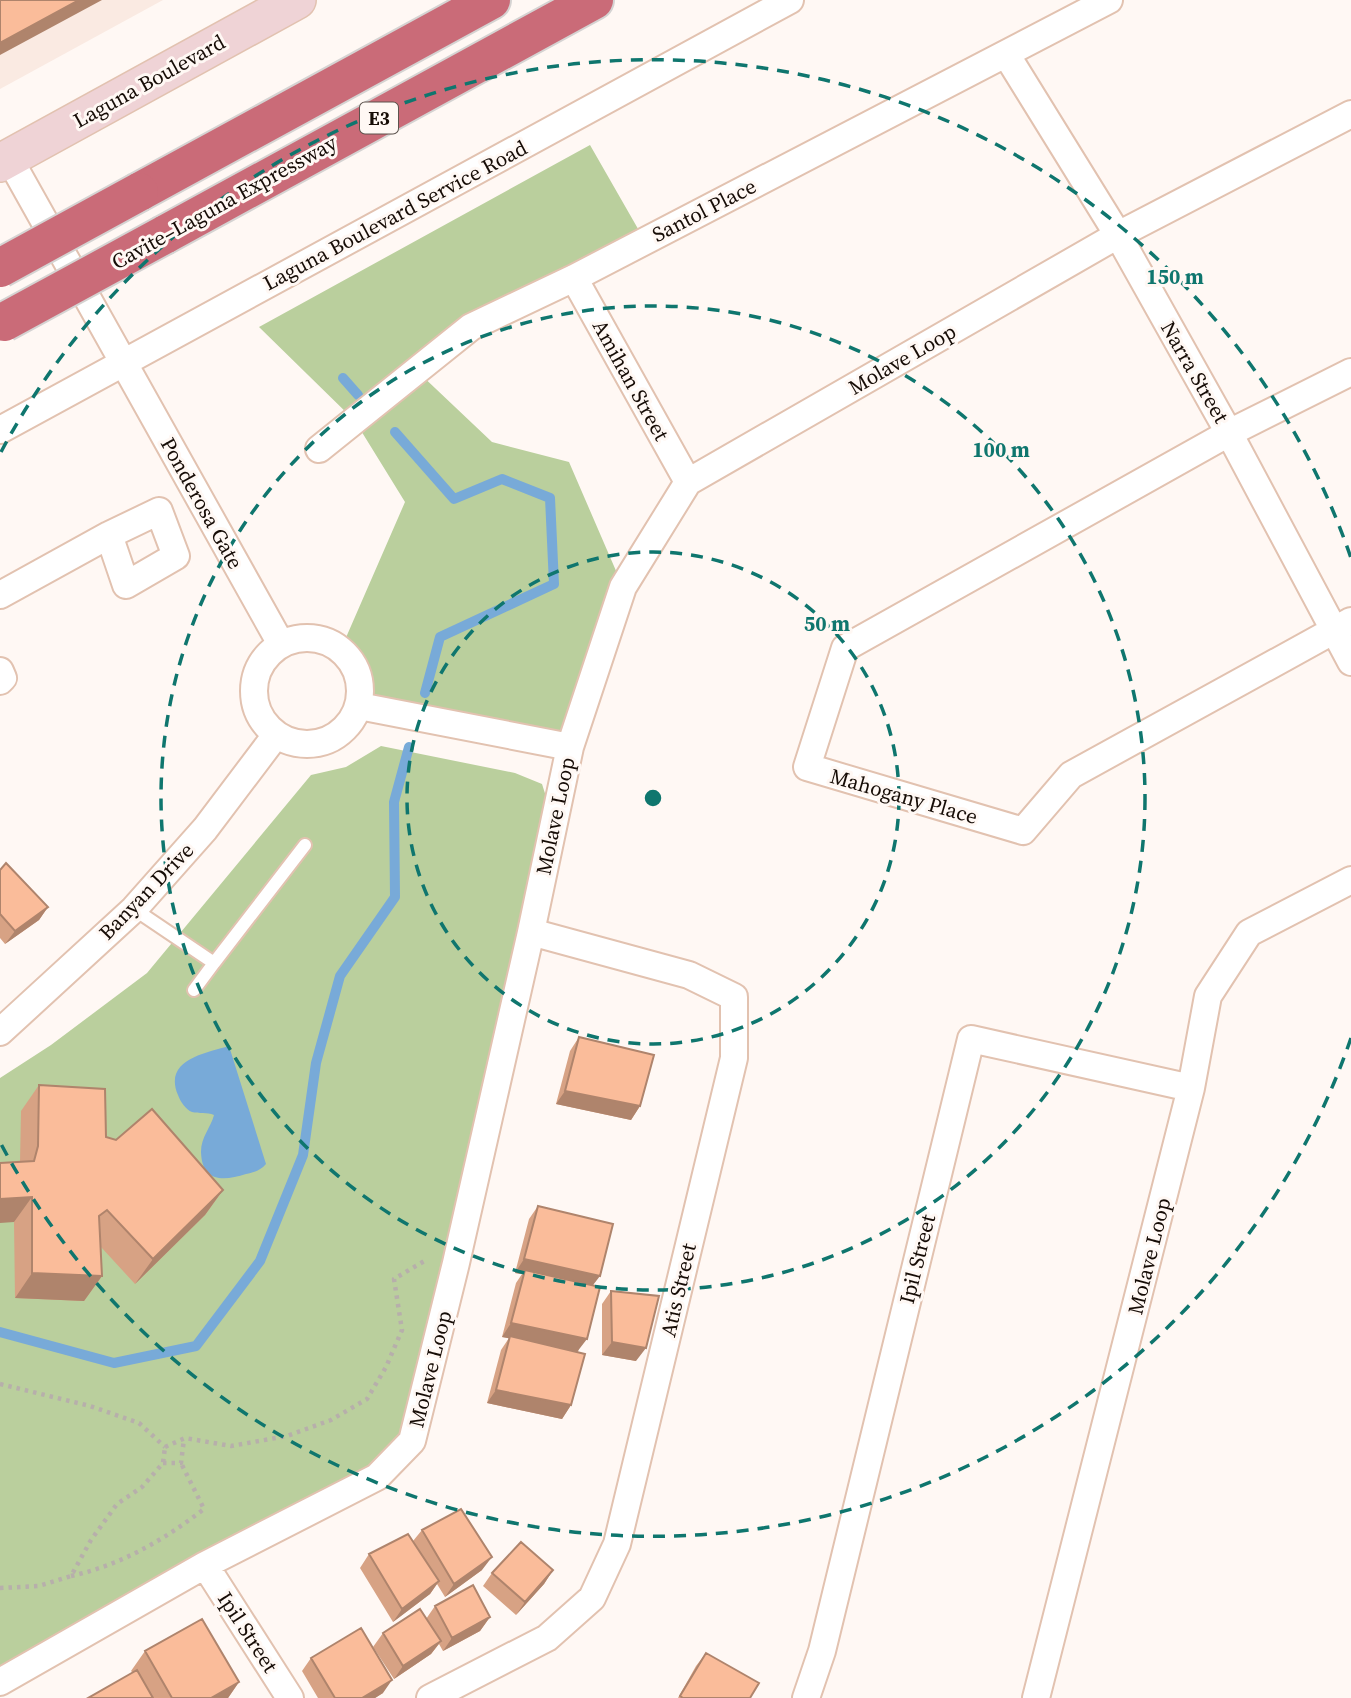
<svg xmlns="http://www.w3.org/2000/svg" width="1351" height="1698" viewBox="0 0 1351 1698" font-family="'Source Serif 4',serif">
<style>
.built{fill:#faeae2}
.green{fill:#bacf9d}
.water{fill:#78aad8}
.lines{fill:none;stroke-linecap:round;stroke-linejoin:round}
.stream{stroke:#78aad8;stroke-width:10}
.lane-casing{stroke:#e2c2b0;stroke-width:16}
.street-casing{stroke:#e2c2b0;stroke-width:30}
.secondary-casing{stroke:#e2c2b0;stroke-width:40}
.highway-casing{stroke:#d5d3d2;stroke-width:42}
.path{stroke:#b7afab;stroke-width:4.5;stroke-dasharray:3.5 5;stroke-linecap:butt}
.lane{stroke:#fff;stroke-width:12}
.street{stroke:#fff;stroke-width:26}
.secondary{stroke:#efd3d6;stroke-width:37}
.highway{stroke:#ca6b78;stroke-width:38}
.highway-bridge-casing{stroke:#d5d3d2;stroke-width:42;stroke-linecap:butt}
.highway-bridge{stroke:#ca6b78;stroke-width:38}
.wall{fill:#d7a284}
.shaded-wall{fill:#af846c}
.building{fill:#fabc9a;stroke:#af846c;stroke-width:2}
.ring{fill:none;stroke:#0f766e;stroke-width:3.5;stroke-dasharray:12 9}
.labels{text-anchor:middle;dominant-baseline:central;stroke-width:6;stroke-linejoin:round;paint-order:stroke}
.shield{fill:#fff8f4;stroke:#5c534d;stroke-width:2}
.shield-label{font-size:19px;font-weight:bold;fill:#160c06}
.street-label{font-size:21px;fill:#160c06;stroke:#fff8f4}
.centre{fill:#0f766e;stroke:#fff8f4;stroke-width:3.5}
.ring-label{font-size:21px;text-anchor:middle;font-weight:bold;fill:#0f766e;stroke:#fff8f4;stroke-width:6;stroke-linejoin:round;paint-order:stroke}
</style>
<rect width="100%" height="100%" fill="#fff8f4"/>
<path class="built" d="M0,0H163L0,89Z"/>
<path class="green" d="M590,145L645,241L417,371L492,442L569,462L623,587L570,747L361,696C360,677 354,663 341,649L405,502L355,421L259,327Z
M381,746L515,773L542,784L550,809L404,1436L373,1471L0,1671V1078L51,1045L147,973L311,775L346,767Z"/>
<path class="water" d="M229,1046L266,1164C260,1171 254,1172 246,1174C224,1181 202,1183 201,1152C201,1137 211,1127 214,1115C207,1112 199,1114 192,1112C186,1110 180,1101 178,1095C163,1060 205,1053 229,1046Z"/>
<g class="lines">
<path class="stream" d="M343,378L358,395
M395,432L454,499L502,479L550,498L554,584L440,637L425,693
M0,1332L114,1363L196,1346L260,1261L303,1155L316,1063L340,976L395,897L394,802L409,747"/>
<defs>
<path id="lane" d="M134,909L214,963L194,990
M214,963L305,845"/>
<path id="street" d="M1006,54L1118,235L1229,433L1351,662
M9,158L281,644
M574,278L688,482
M1351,372L1229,433L845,648L807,767L1023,831L1071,775L1351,621
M0,430L790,0
M319,449L471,327L574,278L1109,0
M0,595L109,535L159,511L176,556L126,585L109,535
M254 691a53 53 0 1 1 106 0a53 53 0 1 1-106 0Z
M0,671L3,678L0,681
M359,706L570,747
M0,1032L134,909L205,829L276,735
M205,1565L290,1698
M0,1682L205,1565L377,1477L412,1441L456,1263L531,932L570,747L623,587L688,482L1118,235L1351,114
M430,1698L547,1638L592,1598L617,1544L734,1058V997L689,975L531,932
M806,1698L822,1651L971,1039L1191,1088
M1036,1698L1191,1088L1208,996L1249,933L1351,880"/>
<path id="secondary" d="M0,163L297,0"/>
<path id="highway" d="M139,192L491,0
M164,235L594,0"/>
</defs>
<use href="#lane" class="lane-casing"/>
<use href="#street" class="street-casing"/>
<use href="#secondary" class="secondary-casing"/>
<use href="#highway" class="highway-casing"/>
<path class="path" d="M0,1384L90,1406L139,1423L165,1447
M165,1447L185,1438L231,1446L287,1436L331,1420L367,1399L386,1367L402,1330L394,1279L426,1260
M163,1463H181L184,1439
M71,1576C121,1565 164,1540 204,1509L181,1463
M0,1588L39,1586L71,1576L91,1540L117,1504L142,1487L163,1463L165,1447"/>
<use href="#lane" class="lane"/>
<use href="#street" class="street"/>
<use href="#secondary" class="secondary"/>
<use href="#highway" class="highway"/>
<defs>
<path id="highway-bridge" d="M0,268L139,192
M4,322L164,235"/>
</defs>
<use href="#highway-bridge" class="highway-bridge-casing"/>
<use href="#highway-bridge" class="highway-bridge"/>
</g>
<path class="wall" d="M0,870L48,907L39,920L5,944L0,938Z
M579,1037L640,1106L631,1120L556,1104L570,1051Z
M39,1085L106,1137L223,1190L205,1215L135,1284L101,1247L102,1276L84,1301L15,1298L14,1222L20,1162L21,1111Z
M538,1206L593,1285L578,1352L571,1405L562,1419L487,1403L501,1350L509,1338L502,1337L516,1283L522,1274L515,1273L529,1219Z
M611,1291L636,1361L602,1355V1304Z
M422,1530L482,1570L445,1597L437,1584L430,1594L393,1622L360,1568L369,1554L413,1541Z
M553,1570L544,1584L516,1615L483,1586L492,1573Z
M435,1606L490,1617L480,1631L443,1651L439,1644L431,1654L394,1679L373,1647L383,1633L426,1619Z
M145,1651L239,1682L228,1698H88L133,1673L131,1671Z
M706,1653L750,1698H678L696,1666Z
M311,1658L383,1693L375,1698H318L302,1671Z"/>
<path class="shaded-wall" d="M79,0H102L0,55V43Z
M48,907L39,920L5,944L15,931Z
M565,1091L640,1106L631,1120L556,1104Z
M223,1190L205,1215L135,1284L153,1259Z
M32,1197L14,1222L0,1223V1199Z
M524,1259L600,1276L590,1289L525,1270L522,1274L515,1273Z
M32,1273L102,1276L84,1301L15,1298Z
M511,1323L587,1339L577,1352L502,1337Z
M612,1342L646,1348L636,1361L602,1355Z
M496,1390L571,1405L562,1419L487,1403Z
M492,1557L482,1570L445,1597L454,1584Z
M553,1570L544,1584L516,1615L525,1602Z
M439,1581L430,1594L393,1622L402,1609Z
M490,1617L480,1631L443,1651L452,1638Z
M441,1641L431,1654L394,1679L403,1666Z
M392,1680L383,1693L375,1698H362Z
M239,1682L228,1698H211Z"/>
<path class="building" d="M0,0H79L0,43Z
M6,863L48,907L15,931L0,914V870Z
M579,1037L654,1055L640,1106L565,1091Z
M39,1085L105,1089L106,1137L116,1140L152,1109L223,1190L153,1259L107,1210L99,1216L102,1276L32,1273V1197L0,1199V1163L34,1161L38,1146Z
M538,1206L613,1224L600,1276L524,1259Z
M525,1270L600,1287L587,1339L511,1323Z
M611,1291L659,1296L646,1348L612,1342Z
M510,1336L585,1354L571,1405L496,1390Z
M461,1509L492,1557L454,1584L422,1530Z
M408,1534L439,1581L402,1609L369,1554Z
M521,1542L553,1570L525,1602L492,1573Z
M473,1585L490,1617L452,1638L435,1606Z
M420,1609L441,1641L403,1666L383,1633Z
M202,1619L239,1682L211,1698H172L145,1651Z
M361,1628L392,1680L362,1698H335L311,1658Z
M706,1653L759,1683L750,1698H683L680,1696Z
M137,1670L153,1698H88Z"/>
<g class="ring">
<circle cx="653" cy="798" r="246"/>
<circle cx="653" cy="798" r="492"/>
<path d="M1351 1038A738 738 0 0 1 1 1144M1 452A738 738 0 0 1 1351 558"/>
</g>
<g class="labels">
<rect class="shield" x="360" y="102.5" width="38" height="31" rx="5"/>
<g class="shield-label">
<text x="379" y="118">E3</text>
</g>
<g class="street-label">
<text transform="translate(149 81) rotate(-29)">Laguna Boulevard</text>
<text transform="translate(224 202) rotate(-29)">Cavite–Laguna Expressway</text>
<text transform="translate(704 210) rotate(-27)">Santol Place</text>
<text transform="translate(395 215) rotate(-28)">Laguna Boulevard Service Road</text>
<text transform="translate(902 359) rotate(-30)">Molave Loop</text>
<text transform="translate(1195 372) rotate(60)">Narra Street</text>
<text transform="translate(631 380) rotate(61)">Amihan Street</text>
<text transform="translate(202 503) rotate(61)">Ponderosa Gate</text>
<text transform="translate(904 796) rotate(16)">Mahogany Place</text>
<text transform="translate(555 816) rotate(-78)">Molave Loop</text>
<text transform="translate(146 891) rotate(-46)">Banyan Drive</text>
<text transform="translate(1149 1256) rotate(-76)">Molave Loop</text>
<text transform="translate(917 1259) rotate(-76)">Ipil Street</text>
<text transform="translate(678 1290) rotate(-77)">Atis Street</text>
<text transform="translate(430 1369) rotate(-76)">Molave Loop</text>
<text transform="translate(248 1632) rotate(57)">Ipil Street</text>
</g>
</g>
<circle cx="653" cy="798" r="10" class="centre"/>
<g class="ring-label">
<text x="1175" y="284">150 m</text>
<text x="1001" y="457">100 m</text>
<text x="827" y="631">50 m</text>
</g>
</svg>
